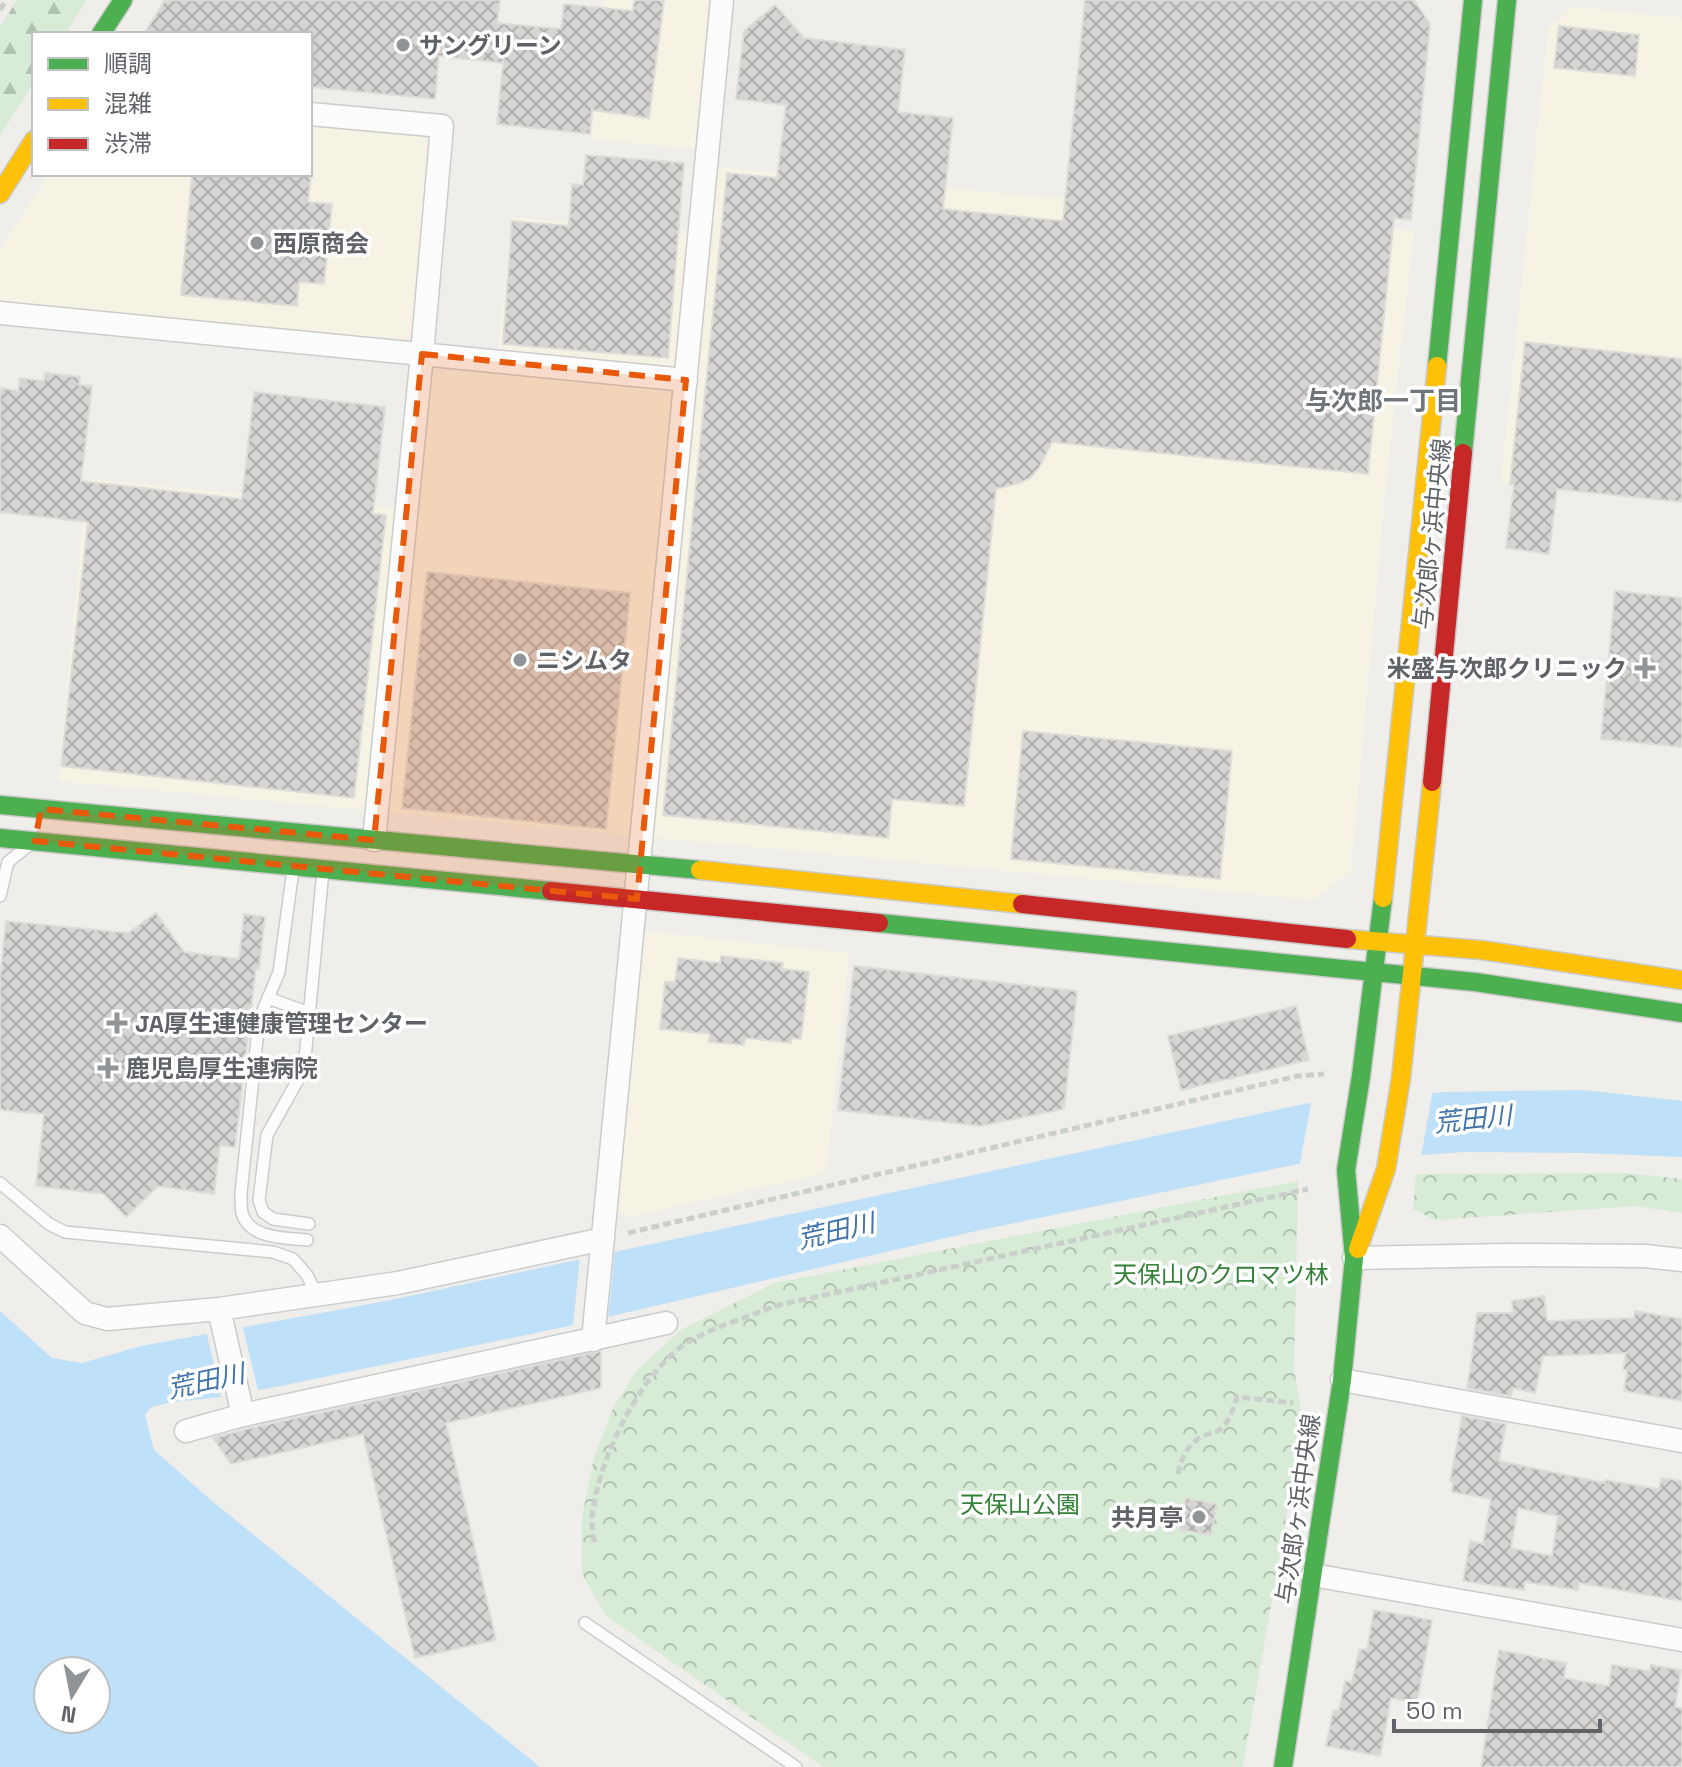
<svg xmlns="http://www.w3.org/2000/svg" width="1682" height="1767" viewBox="0 0 1682 1767" font-family="'Space Grotesk','Noto Sans JP',sans-serif">
<style>
.commercial{fill:#f7f3e4}
.forest{fill:url(#forest-firs)}
.park{fill:url(#park-crowns)}
.water{fill:#bfe0f9;fill-rule:evenodd}
.pier{fill:#efeeea}
.building{fill:url(#building-cross-hatch);stroke:#deddd9;stroke-width:2;fill-rule:evenodd}
.lines{fill:none;stroke-linecap:round;stroke-linejoin:round}
.lane-casing{stroke:#cbcccc;stroke-width:14}
.street-casing{stroke:#cbcccc;stroke-width:25}
.fast-casing{stroke:#cacacb;stroke-width:21}
.slow-casing{stroke:#cacacb;stroke-width:21}
.jam-casing{stroke:#cacacb;stroke-width:21}
.path{stroke:#cacfcc;stroke-width:5;stroke-dasharray:8 4;stroke-linecap:butt}
.lane{stroke:#fdfcfc;stroke-width:11}
.street{stroke:#fdfcfc;stroke-width:22}
.fast{stroke:#4caf50;stroke-width:18}
.slow{stroke:#ffc107;stroke-width:18}
.jam{stroke:#c62828;stroke-width:18}
.marked{fill:#e8590c;fill-opacity:0.2;stroke:#e8590c;stroke-width:6;stroke-dasharray:16 10;stroke-linejoin:round}
.poi-dot{fill:#919496;stroke:#fff;stroke-width:3}
.labels{text-anchor:middle;dominant-baseline:central;stroke-width:7;stroke-linejoin:round;paint-order:stroke}
.poi-label{font-size:24px;font-weight:bold;fill:#5f6368;stroke:#fff;text-anchor:start}
.street-label{font-size:24px;fill:#5f6368;stroke:#fff}
.park-label{font-size:24px;fill:#348238;stroke:#fff}
.neighbourhood-label{font-size:26px;font-weight:bold;fill:#70757a;stroke:#fff}
.water-label{font-size:26px;font-style:italic;fill:#4174aa;stroke:#fff}
</style>
<defs>
<pattern id="forest-firs" width="22" height="20" patternUnits="userSpaceOnUse" patternTransform="scale(2)"><rect width="22" height="20" fill="#d8ebd6"/><path d="M5 1l3.5 6h-7zM16 11l3.5 6h-7z" fill="#b2c2b1"/></pattern>
<pattern id="park-crowns" width="20" height="18" patternUnits="userSpaceOnUse" patternTransform="scale(2)"><rect width="20" height="18" fill="#d8ebd6"/><path d="M2 6a3 3 0 1 1 6 0M12 15a3 3 0 1 1 6 0" fill="none" stroke="#b2c2b1"/></pattern>
<pattern id="building-cross-hatch" width="8" height="8" patternUnits="userSpaceOnUse" patternTransform="scale(2)"><rect width="8" height="8" fill="#d6d5d3"/><path d="M0 0l8 8M0 8l8-8" fill="none" stroke="#b1b0af"/></pattern>
</defs>
<rect width="100%" height="100%" fill="#efeeea"/>
<path class="commercial" d="M605,0H709L695,149L592,139Z
M1573,7L1682,18V502L1501,483L1548,29Z
M310,124L421,134L429,144L412,334L401,342L0,304V250L49,174H310Z
M716,167L1414,231L1387,475L1351,871L1313,900L58,781L87,479L419,510L432,378L443,370L496,375L511,217L709,236Z
M645,931L849,953L826,1173L628,1217L617,1208Z"/>
<path class="forest" d="M17,0H87L65,34H34V83L0,136V27Z"/>
<path class="park" d="M1627,1173L1682,1179V1213L1635,1206L1435,1220L1413,1209L1416,1174Z
M1298,1181L1294,1370L1303,1420L1243,1767H823L606,1616L582,1574V1517L594,1457L614,1406L637,1370L682,1329L775,1283Z"/>
<path class="water" d="M1583,1090L1682,1101V1157L1584,1153L1464,1152L1298,1164L976,1231L569,1326L281,1386L221,1397L173,1402L151,1407L145,1415L154,1450L212,1501L540,1767H0V1311L52,1358L82,1363L141,1346L386,1301L1309,1103L1444,1092ZM48,1671H96V1719H48Z"/>
<path class="pier" d="M1433,1089L1421,1157L1299,1168L1312,1098Z
M615,1248L608,1321L573,1326L580,1256Z
M242,1324L259,1394L222,1401L206,1330Z"/>
<path class="building" d="M165,0H500L497,23L561,29L564,4L633,11L634,0H664L649,118L592,110L590,134L497,124L503,63L439,56L435,99L310,87V34H144Z
M1085,0H1414L1430,24L1411,220L1394,218L1368,474L1052,442L1039,468L1030,478L1020,483L996,489L964,806L892,799L888,838L663,815L727,173L777,178L786,105L736,99L744,31L775,5L804,38L905,50L898,112L953,118L943,209L1063,221Z
M1559,26L1639,35L1635,76L1554,68Z
M586,155L684,163L668,358L503,344L512,221L569,226L572,184L583,185Z
M192,174H311L308,202L332,204L324,284L299,282L297,306L181,295Z
M1525,342L1682,359V502L1557,489L1549,554L1506,548L1514,484H1510Z
M45,373L80,377L79,385L92,386L81,481L242,499L254,392L385,407L373,514L386,515L354,798L61,766L88,522L0,512V388L18,391L20,378L44,381Z
M427,572L630,593L606,829L402,808Z
M1615,591L1682,598V747L1601,739Z
M1023,731L1232,751L1220,879L1011,859Z
M156,913L184,952L239,959L244,914L265,917L259,969L256,968L235,1147L220,1145L214,1194L158,1186L126,1217L104,1194L36,1186L44,1114L0,1110V979L6,921L128,933Z
M721,956L783,963L782,969L809,972L801,1039L792,1038L791,1043L745,1038L744,1045L709,1042L710,1034L660,1029L665,982H675L678,958L720,963Z
M854,966L1077,991L1064,1109L980,1126L838,1110Z
M1296,1006L1309,1060L1181,1090L1168,1036Z
M1544,1296L1547,1321L1634,1318L1635,1311L1682,1319V1401L1624,1391L1627,1370H1623L1626,1353L1543,1356L1535,1393L1513,1388L1511,1396L1467,1388L1472,1356L1477,1313H1513L1512,1301Z
M601,1351V1388L446,1423L496,1640L415,1658L363,1434L231,1464L213,1438L246,1429Z
M1462,1416L1506,1424L1499,1461L1605,1483V1480L1659,1489L1661,1478L1682,1481V1601L1579,1583L1578,1590L1525,1582L1524,1590L1463,1581L1470,1541L1483,1544L1491,1499L1452,1492L1453,1482L1450,1481ZM1518,1508L1558,1516L1552,1556L1511,1548Z
M1186,1498L1217,1504L1211,1535L1180,1530Z
M1374,1610L1432,1620L1417,1703L1391,1698L1380,1756L1326,1746L1333,1711L1339,1710L1345,1681L1352,1682L1359,1650L1367,1649Z
M1499,1650L1566,1663L1564,1678L1609,1686L1612,1665L1650,1671L1651,1665L1681,1670L1675,1707L1682,1708V1767H1481Z"/>
<g class="lines">
<defs>
<path id="lane" d="M293,870L279,972L259,1020L241,1193C241,1199 241,1207 242,1213C249,1239 286,1238 307,1240
M0,896L8,862L28,846
M268,998L309,1013
M0,1183L49,1224L65,1232L273,1252L293,1259L307,1275L317,1295
M309,1224L273,1219L263,1212L259,1200L267,1135L304,1069L323,871
M585,1623L796,1767"/>
<path id="street" d="M310,114L442,126L422,354L374,840
M0,313L686,380
M0,1236L85,1313L107,1319L219,1309L398,1283L603,1239
M1354,1258L1508,1255L1645,1256L1682,1260
M219,1309L243,1415
M593,1340L722,0
M1342,1380L1682,1441
M186,1431L243,1415L666,1323
M1313,1575L1682,1640"/>
<path id="fast" d="M101,34L123,0
M1437,366L1473,0
M1463,453L1507,0
M0,805L700,870
M0,838L551,891
M879,923L1475,982L1682,1013
M1283,1767L1342,1380L1354,1258L1346,1170L1361,1076L1383,898"/>
<path id="slow" d="M0,194L34,140
M700,870L1022,904
M1383,898L1437,366
M1347,939L1481,950L1682,980
M1358,1249L1386,1169L1401,1078L1432,782"/>
<path id="jam" d="M1432,782L1463,453
M551,891L879,923
M1022,904L1347,939"/>
</defs>
<use href="#lane" class="lane-casing"/>
<use href="#street" class="street-casing"/>
<use href="#fast" class="fast-casing"/>
<use href="#slow" class="slow-casing"/>
<use href="#jam" class="jam-casing"/>
<path class="path" d="M0,10L6,0
M628,1233L1298,1076L1324,1074
M1178,1474C1181,1459 1187,1445 1201,1437C1206,1434 1214,1434 1219,1430C1230,1422 1233,1409 1237,1397L1293,1403
M594,1542C593,1534 592,1526 592,1518C597,1463 635,1385 677,1350C700,1331 750,1316 779,1305L1308,1189"/>
<use href="#lane" class="lane"/>
<use href="#street" class="street"/>
<use href="#fast" class="fast"/>
<use href="#slow" class="slow"/>
<use href="#jam" class="jam"/>
</g>
<path class="marked" d="M422,354L686,380L637,899L35,841L41,809L374,840Z"/>
<g class="poi-dot">
<circle cx="403" cy="45" r="8"/>
<circle cx="257" cy="243" r="8"/>
<circle cx="520" cy="660" r="8"/>
<path d="M1641 656h8v8h8v8h-8v8h-8v-8h-8v-8h8z"/>
<path d="M113 1011h8v8h8v8h-8v8h-8v-8h-8v-8h8z"/>
<path d="M104 1056h8v8h8v8h-8v8h-8v-8h-8v-8h8z"/>
<circle cx="1199" cy="1517" r="8"/>
</g>
<g class="labels">
<g class="poi-label">
<text x="419" y="45">サングリーン</text>
<text x="273" y="243">西原商会</text>
<text x="536" y="660">ニシムタ</text>
<text x="1627" y="668" text-anchor="end">米盛与次郎クリニック</text>
<text x="135" y="1023">JA厚生連健康管理センター</text>
<text x="126" y="1068">鹿児島厚生連病院</text>
<text x="1183" y="1517" text-anchor="end">共月亭</text>
</g>
<g class="street-label">
<text transform="translate(1432 534) rotate(-84)">与次郎ヶ浜中央線</text>
<text transform="translate(1298 1509) rotate(-82)">与次郎ヶ浜中央線</text>
</g>
<g class="park-label">
<text x="1221" y="1274">天保山のクロマツ林</text>
<text x="1020" y="1504">天保山公園</text>
</g>
<g class="neighbourhood-label">
<text x="1383" y="401">与次郎一丁目</text>
</g>
<g class="water-label">
<text transform="translate(1473 1119) rotate(-6)">荒田川</text>
<text transform="translate(836 1231) rotate(-13)">荒田川</text>
<text transform="translate(206 1381) rotate(-12)">荒田川</text>
</g>
</g>
<rect x="32" y="32" width="280" height="144" fill="#ffffff" stroke="#bfc1c3" stroke-width="2"/>
<rect x="48" y="58" width="40" height="12" fill="#4caf50" stroke="#bfc1c3" stroke-width="2"/>
<text x="104" y="72" font-size="24" fill="#5f6368">順調</text>
<rect x="48" y="98" width="40" height="12" fill="#ffc107" stroke="#bfc1c3" stroke-width="2"/>
<text x="104" y="112" font-size="24" fill="#5f6368">混雑</text>
<rect x="48" y="138" width="40" height="12" fill="#c62828" stroke="#bfc1c3" stroke-width="2"/>
<text x="104" y="152" font-size="24" fill="#5f6368">渋滞</text>
<g transform="translate(72 1695) rotate(190)"><circle r="38" fill="#ffffff" stroke="#bfc1c3" stroke-width="2"/>
<path d="M0-6L14 30L0 20L-14 30Z" fill="#919496"/>
<text y="-12" font-size="22" font-weight="bold" text-anchor="middle" fill="#5f6368">N</text>
</g>
<path d="M1394 1719v12h206v-12" fill="none" stroke="#5f6368" stroke-width="4"/>
<text x="1406" y="1719" font-size="24" fill="#5f6368" stroke="#ffffff" stroke-width="6" paint-order="stroke">50 m</text>
</svg>
